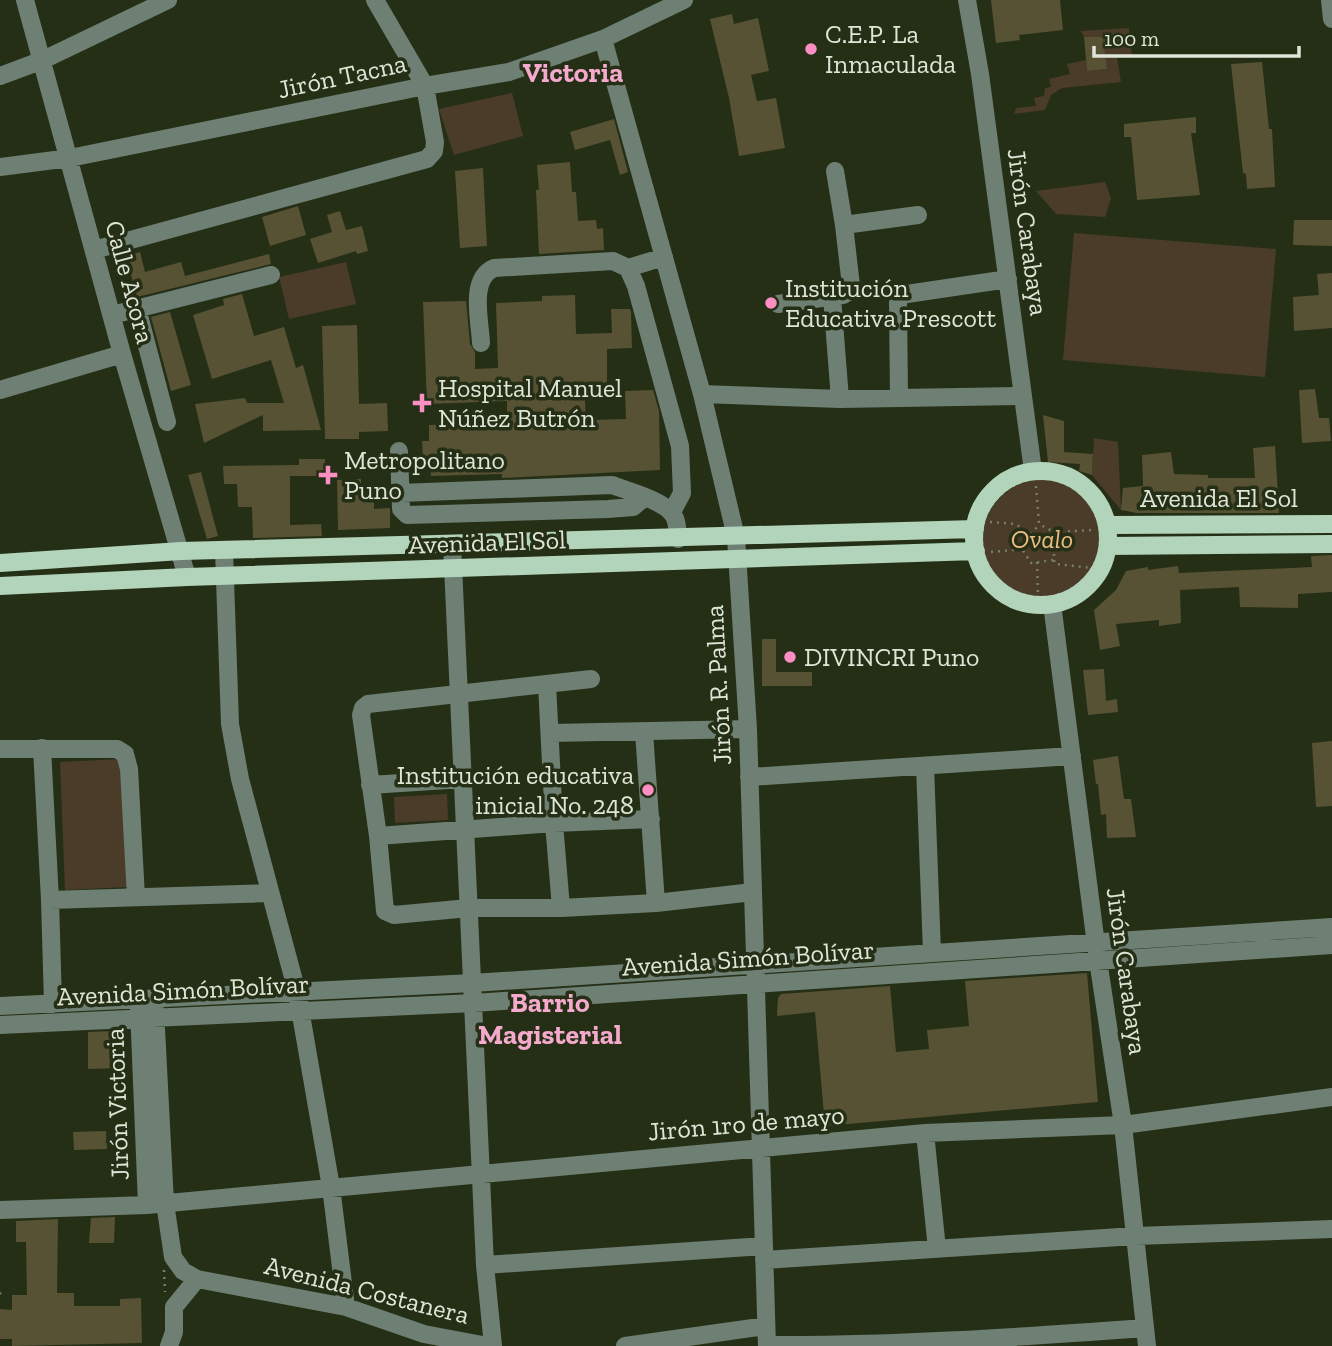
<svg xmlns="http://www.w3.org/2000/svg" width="1332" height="1346" viewBox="0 0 1332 1346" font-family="'Zilla Slab',serif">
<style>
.green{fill:#4b3c2a}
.building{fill:#575234}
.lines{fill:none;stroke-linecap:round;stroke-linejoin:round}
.path{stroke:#777f6b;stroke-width:2.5;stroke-dasharray:2 5;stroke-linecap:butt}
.minor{stroke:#6e7f73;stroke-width:18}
.major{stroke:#b1d4ba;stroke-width:18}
.poi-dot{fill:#fb8fc4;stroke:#252f16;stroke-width:2.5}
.labels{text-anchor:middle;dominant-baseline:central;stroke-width:7;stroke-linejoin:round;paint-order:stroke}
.poi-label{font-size:26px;fill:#dfe6d7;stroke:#252f16;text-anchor:start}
.street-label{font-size:26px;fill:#dfe6d7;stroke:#252f16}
.park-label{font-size:26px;font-style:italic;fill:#ebbd85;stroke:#252f16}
.neighbourhood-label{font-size:28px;font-weight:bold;fill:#f5a9cc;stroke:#252f16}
</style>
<rect width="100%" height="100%" fill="#252f16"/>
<path class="green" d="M1129,28L1132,56L1117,58L1121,82L1062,88L1051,95L1045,110L1014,114L1016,108L1036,106L1034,98L1044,96L1045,88L1051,87L1049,79L1070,74L1067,64L1086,60L1087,71L1107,69L1103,37H1084L1081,31Z
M512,93L523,136L454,155L439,109Z
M1105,182L1111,198L1105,217L1056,214L1036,191Z
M1074,233L1276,249L1265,377L1063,360Z
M346,262L356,304L289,319L279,277Z
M1094,438L1118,442L1121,510L1092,475Z
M983 539a59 59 0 1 1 118 0a59 59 0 1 1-118 0Z
M122,759L128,887L65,890L60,762Z
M447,794L448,820L395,823L394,797Z"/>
<path class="building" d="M991,0H1060L1063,30L1019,35L1020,40L996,43Z
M732,14L734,24L758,18L769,71L751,75L757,101L776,98L785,148L739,156L729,98L710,19Z
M1084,37H1103L1107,69L1087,71Z
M1262,62L1269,129H1272L1275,187L1247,189L1246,174L1243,173L1231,64Z
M1196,117V133H1191L1200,195L1137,200L1131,137H1124V124Z
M614,119L628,172L620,175L610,140L575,150L570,132Z
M570,162L572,192H576L578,221L596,220L597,229L603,228L604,250L539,254L536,190H539L537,165Z
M483,168L487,246L460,248L455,171Z
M298,206L306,235L270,246L262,217Z
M340,211L346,230L362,226L368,251L357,254L356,251L318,263L310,239L332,232L327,215Z
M1294,220H1332V246L1293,245Z
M140,252L145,272L181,262L185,276L269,254L271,264L137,297L126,256Z
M1332,273V328L1294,331L1293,297L1319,295L1317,274Z
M242,294L254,336L284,327L296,368L303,365L321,430L263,431V415L204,443L195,404L245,398L247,403H284L271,360L212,379L193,315L224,305L223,299Z
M575,295L576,334L612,333L611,309H630L631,312L632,348L607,349V399L585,400L586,420L626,419L625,391L653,390L659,411L660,470L502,478V474L431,476L430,459H423L422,441H429V425L507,422V401L427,404L423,302L466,301L470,344L475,352V369L498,368L496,303L542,301V296Z
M170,312L191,385L171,391L151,317Z
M357,325L359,404L387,403L388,431L359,432V439H325L322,326Z
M1315,389L1319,418H1329L1331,441L1302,443L1299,390Z
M1043,415L1064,421V452L1093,454L1092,475L1079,471L1080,464L1048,462Z
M1275,446L1279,513H1137L1121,510L1123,488L1143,486L1142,455L1171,452L1174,474L1208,475V478H1255L1253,448Z
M363,456H385V468H363Z
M299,459H325V476H290V525L321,524L322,536L253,538L252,507H238L237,484H224L223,466L299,465Z
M201,472L218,536L207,539L188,475Z
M361,479V498H374V509L390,508V528L338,530L337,480Z
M1332,555V592L1298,594V608L1240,607L1239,587L1180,590L1181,623L1159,626V620L1116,624L1120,646L1100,650L1094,610L1116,590L1126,571L1148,567V570L1178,566L1179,573L1312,567L1311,556Z
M762,639H776V672H812V686H762Z
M1104,669L1106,701L1117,699L1118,712L1088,715L1083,670Z
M1332,741V806L1316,807L1312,743Z
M1118,756L1124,799H1131L1136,837L1107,838L1106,814L1101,815L1098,784H1096L1093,760Z
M1087,973L1098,1102L825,1126L815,1012L777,1016L778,998L781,994L890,986L896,1052L929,1049L927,1030L969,1026L965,981Z
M112,1031L113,1044H125L124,1068L88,1069V1032Z
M106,1131L107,1149L74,1150L73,1132Z
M115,1217L114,1243H89L91,1218Z
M58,1219L57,1293H74V1306H120V1299L141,1298L142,1343L12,1346V1339H0V1309L12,1310V1295H27L26,1242H16V1221Z"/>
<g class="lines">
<path class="path" d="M982 538a59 59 0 1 1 118 0a59 59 0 1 1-118 0Z
M1036,486L1039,524L1054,532V560L1031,563L1022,549L1039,524
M990,522L1015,524L1032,534
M1054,532L1092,530
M991,552L1022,549
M1054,560L1055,564L1092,568
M1037,562L1038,597
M164,1270L165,1292
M0,1293L1,1294"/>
<path class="minor" d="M25,0L122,354L187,577
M967,0L980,74L1033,471
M1330,0L1332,19
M603,39L702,394L736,537L748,729L767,1346
M0,76L43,60L168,0
M0,167L70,158L425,86L509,72L603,39L684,0
M844,225L918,215
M94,250L427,159L434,151L435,142L425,86L375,0
M628,268L664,257
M832,297L840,399
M778,304L843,295L848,292L851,286L844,225L835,171
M137,308L167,422
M112,315L271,275
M481,343C480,320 469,279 494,268L613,261L628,268L636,286L680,446L682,493L672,512
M0,390L122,354
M702,394L840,399L1023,396
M899,398L898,303L900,295L1008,279
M399,451L401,509L407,515L608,509L633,507L645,497
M400,493L612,485C628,491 666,501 674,516C678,523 677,531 678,539
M452,544L485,1265L493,1346
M224,550L230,724L240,779L297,992L331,1187L346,1307
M1052,604L1098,960L1123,1125L1147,1346
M591,679L368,704L363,708L361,715L378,836L385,911L394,915L469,908H561L656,903L753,892
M547,684L554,823L561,908
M644,732L656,903
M551,733L748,729
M42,748L50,900L53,1004
M0,749H117L125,754L129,769L136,897
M925,766L932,953
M749,777L1072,756
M370,785L463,779
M378,836L554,823L651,819
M50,900L270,893
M0,1006L473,983L1332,927
M139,1008L147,1205
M155,1009L165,1203L173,1257L183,1271L197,1279L346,1307L424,1334L488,1346
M0,1025L474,1003L1332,945
M925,1133L937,1249
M0,1210L147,1205L925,1133L1123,1125L1332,1097
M764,1260L1135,1236L1332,1229
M485,1265L764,1246
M767,1345C894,1346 1019,1337 1145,1328
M169,1346L174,1332V1307L197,1279
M625,1346L766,1326"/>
<path class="major" d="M974 538a67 67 0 1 1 134 0a67 67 0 1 1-134 0Z
M1107,525L1332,524
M1108,546L1332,544
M0,563L181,551L975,529
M0,586L187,577L976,551"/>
</g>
<g class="poi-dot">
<circle cx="811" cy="49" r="7"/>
<circle cx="771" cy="303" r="7"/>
<path d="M418.5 392.5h7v7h7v7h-7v7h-7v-7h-7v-7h7z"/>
<path d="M324.5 464.5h7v7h7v7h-7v7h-7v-7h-7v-7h7z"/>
<circle cx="790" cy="657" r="7"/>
<circle cx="648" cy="790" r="7"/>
</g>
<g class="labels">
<g class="poi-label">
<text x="825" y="34">C.E.P. La<tspan x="825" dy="30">Inmaculada</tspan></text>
<text x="785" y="288">Institución<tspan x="785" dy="30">Educativa Prescott</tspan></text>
<text x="438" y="388">Hospital Manuel<tspan x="438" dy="30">Núñez Butrón</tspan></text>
<text x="344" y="460">Metropolitano<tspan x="344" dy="30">Puno</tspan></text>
<text x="804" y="657">DIVINCRI Puno</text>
<text x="634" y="775" text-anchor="end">Institución educativa<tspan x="634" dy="30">inicial No. 248</tspan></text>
</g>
<g class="street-label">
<text transform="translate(342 76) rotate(-12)">Jirón Tacna</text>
<text transform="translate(1028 232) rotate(82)">Jirón Carabaya</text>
<text transform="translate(130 282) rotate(75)">Calle Acora</text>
<text x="1219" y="498">Avenida El Sol</text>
<text transform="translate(487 542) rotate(-2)">Avenida El Sol</text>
<text transform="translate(718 685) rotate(-93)">Jirón R. Palma</text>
<text transform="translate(748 958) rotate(-4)">Avenida Simón Bolívar</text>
<text transform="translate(1127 971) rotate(82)">Jirón Carabaya</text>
<text transform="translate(183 990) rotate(-3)">Avenida Simón Bolívar</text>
<text transform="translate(117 1104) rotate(-92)">Jirón Victoria</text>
<text transform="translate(746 1123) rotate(-5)">Jirón 1ro de mayo</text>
<text transform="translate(367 1290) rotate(14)">Avenida Costanera</text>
</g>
<g class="park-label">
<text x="1042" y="539">Ovalo</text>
</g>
<g class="neighbourhood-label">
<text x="573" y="72">Victoria</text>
<text x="550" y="1002">Barrio<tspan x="550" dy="32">Magisterial</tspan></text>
</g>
</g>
<path d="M1094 46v10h205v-10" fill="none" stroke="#dfe6d7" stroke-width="3.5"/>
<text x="1104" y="46" font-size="21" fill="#dfe6d7" stroke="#252f16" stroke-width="5" paint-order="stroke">100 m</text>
</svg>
